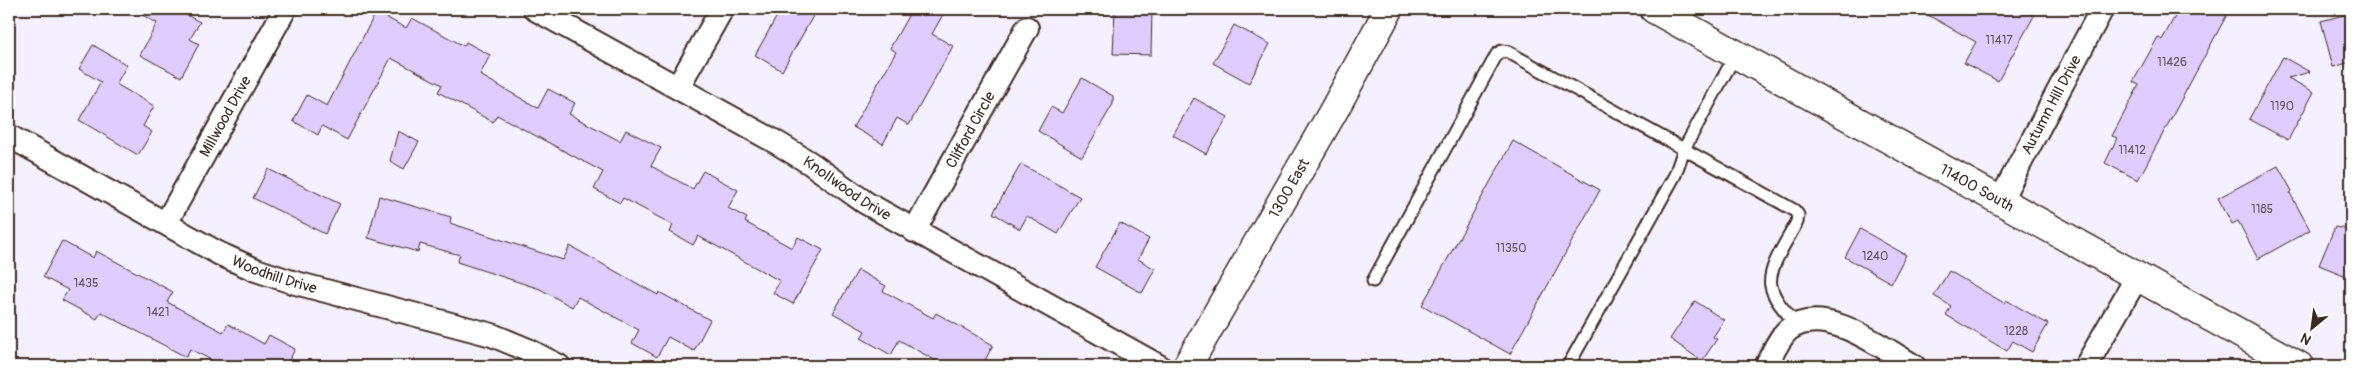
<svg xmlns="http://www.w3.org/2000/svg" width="2360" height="375" viewBox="0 0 2360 375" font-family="Pangolin,sans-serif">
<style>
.building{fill:#decdfe;stroke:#3b2a1e}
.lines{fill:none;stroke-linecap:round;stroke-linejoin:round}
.service-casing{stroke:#3b2a1e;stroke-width:15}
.minor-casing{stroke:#3b2a1e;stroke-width:26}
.primary-casing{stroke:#3b2a1e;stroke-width:31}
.service{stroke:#fff;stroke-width:11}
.minor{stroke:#fff;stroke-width:22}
.primary{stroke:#fff;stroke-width:28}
.labels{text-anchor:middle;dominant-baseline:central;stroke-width:4;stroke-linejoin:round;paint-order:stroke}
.number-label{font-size:12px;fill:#645356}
.street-label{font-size:15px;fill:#3b2a1e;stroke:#fff}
</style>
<rect width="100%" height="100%" fill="#f5f0ff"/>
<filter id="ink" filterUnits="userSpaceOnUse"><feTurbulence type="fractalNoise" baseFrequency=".02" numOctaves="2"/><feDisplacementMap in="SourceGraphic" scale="10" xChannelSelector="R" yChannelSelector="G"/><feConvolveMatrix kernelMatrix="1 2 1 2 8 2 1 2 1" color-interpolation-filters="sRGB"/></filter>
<g filter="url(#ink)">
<path class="building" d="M131,9H175L200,22L190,39L199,44L181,77L140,55L157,23Z
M781,9H817L782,71L755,55Z
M912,9H946L932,34L953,46L909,125L897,118L883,144L853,127L896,52L890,48Z
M1115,9H1152L1151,55L1113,54Z
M1917,9H2021L2034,16L1998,81L1964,63L1976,42Z
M2179,9H2230L2138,180L2105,163L2117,138L2112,136L2139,85L2133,82L2158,37L2162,40Z
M376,12L406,28L412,18L464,46L466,42L490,55L480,75L538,108L548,89L575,103L569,114L620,141L626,130L661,148L651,166L693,189L703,171L738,190L728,208L747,218L745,222L792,248L798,237L823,250L793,304L773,293L780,281L698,236L693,245L670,232L673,225L623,198L620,203L594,189L603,172L497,115L493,122L438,92L442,85L391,58L347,140L322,126L318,135L293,121L307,95L327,106Z
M2351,13V62L2333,67L2321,21Z
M1234,25L1270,44L1249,83L1213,63Z
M93,45L127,65L116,84L154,106L143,126L152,132L138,155L79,120L101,82L79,69Z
M2283,57L2310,72L2288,78L2314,92L2288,140L2249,119Z
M1082,78L1113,96V104L1082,157L1038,131L1051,107L1062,113Z
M1194,98L1228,117L1206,154L1173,135Z
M398,131L419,142L404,169L390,161Z
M1513,141L1600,190L1510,354L1422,305Z
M1021,164L1080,197L1058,234L1027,216L1020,229L993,213Z
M2278,166L2292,191L2290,193L2310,230L2258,259L2238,221L2232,224L2218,198Z
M268,169L340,204L325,234L253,198Z
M379,196L451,217L450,223L563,260L570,246L658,295L659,292L710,320L694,351L668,337L657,357L632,343L639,330L578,297L572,307L540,289L457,262L460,255L420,244L418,252L368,238Z
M1120,223L1149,239L1138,259L1155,269L1142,293L1095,267Z
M2335,227L2351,230V278L2319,265Z
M1860,229L1906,255L1891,283L1845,257Z
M62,241L93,258L96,251L173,292L167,302L223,332L228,324L264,344L269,335L295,349L286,366H223L190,349L186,357L101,312L97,319L62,300L68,290L43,277Z
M858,270L886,286L883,291L933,318L936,313L993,345L982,366H945L899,340L891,355L861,338L865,331L833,313Z
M1949,271L2004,303L2006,300L2048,324L2032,352L2013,341L2007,351L1946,315L1951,306L1934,296Z
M1695,301L1724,320L1713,337L1717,339L1702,361L1670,339Z"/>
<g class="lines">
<defs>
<path id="service" d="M1373,281L1497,54L1502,51L1508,52L1794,210L1798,215L1797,222C1789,238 1767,268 1771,286C1774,301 1788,314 1797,325
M1568,366L1675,175L1684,149L1736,54"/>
<g id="minor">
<path id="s1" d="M535,9L774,141L810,163L866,203L1159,366"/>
<path d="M678,87L722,9"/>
<path id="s2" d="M9,136L220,254L256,270L292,282L492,335L528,350L559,366"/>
<path id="s3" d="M2000,201L2102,9"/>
<path id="s4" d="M166,223L285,9"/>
<path id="s5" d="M914,231L1027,28"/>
<path d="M1766,366C1772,355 1778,339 1788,330C1824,302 1882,348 1914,366"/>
<path d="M2086,366L2137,277"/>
</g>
<g id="primary">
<path id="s6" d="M1654,9L2299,366"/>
<path id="s7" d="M1187,366L1334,110L1389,9"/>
</g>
</defs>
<use href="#service" class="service-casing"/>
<use href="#minor" class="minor-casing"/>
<use href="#primary" class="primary-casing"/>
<use href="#service" class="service"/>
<use href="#minor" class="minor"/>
<use href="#primary" class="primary"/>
</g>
</g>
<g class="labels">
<g class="number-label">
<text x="1999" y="40">11417</text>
<text x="2172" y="62">11426</text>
<text x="2282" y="106">1190</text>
<text x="2132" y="150">11412</text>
<text x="2262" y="209">1185</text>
<text x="1511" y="248">11350</text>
<text x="1875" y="256">1240</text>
<text x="86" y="283">1435</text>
<text x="158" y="312">1421</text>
<text x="2016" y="331">1228</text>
</g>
<g class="street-label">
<text stroke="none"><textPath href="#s3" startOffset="109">Autumn Hill Drive</textPath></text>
<text stroke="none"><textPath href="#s4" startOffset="122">Millwood Drive</textPath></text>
<text stroke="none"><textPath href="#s5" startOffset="116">Clifford Circle</textPath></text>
<text stroke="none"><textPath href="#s6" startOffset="369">11400 South</textPath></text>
<text stroke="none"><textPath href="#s1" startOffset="360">Knollwood Drive</textPath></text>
<text stroke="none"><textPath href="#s7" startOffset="205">1300 East</textPath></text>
<text stroke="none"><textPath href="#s2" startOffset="300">Woodhill Drive</textPath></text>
</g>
</g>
<rect width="2360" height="375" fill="none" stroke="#fff" stroke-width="30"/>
<rect x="15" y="15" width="2330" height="345" fill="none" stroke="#3b2a1e" stroke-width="2" filter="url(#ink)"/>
<g transform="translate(2312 328) rotate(209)" stroke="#ffffff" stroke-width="4" paint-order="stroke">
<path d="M0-4L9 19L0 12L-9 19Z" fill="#3b2a1e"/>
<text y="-8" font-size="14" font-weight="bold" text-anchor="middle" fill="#3b2a1e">N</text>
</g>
</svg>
